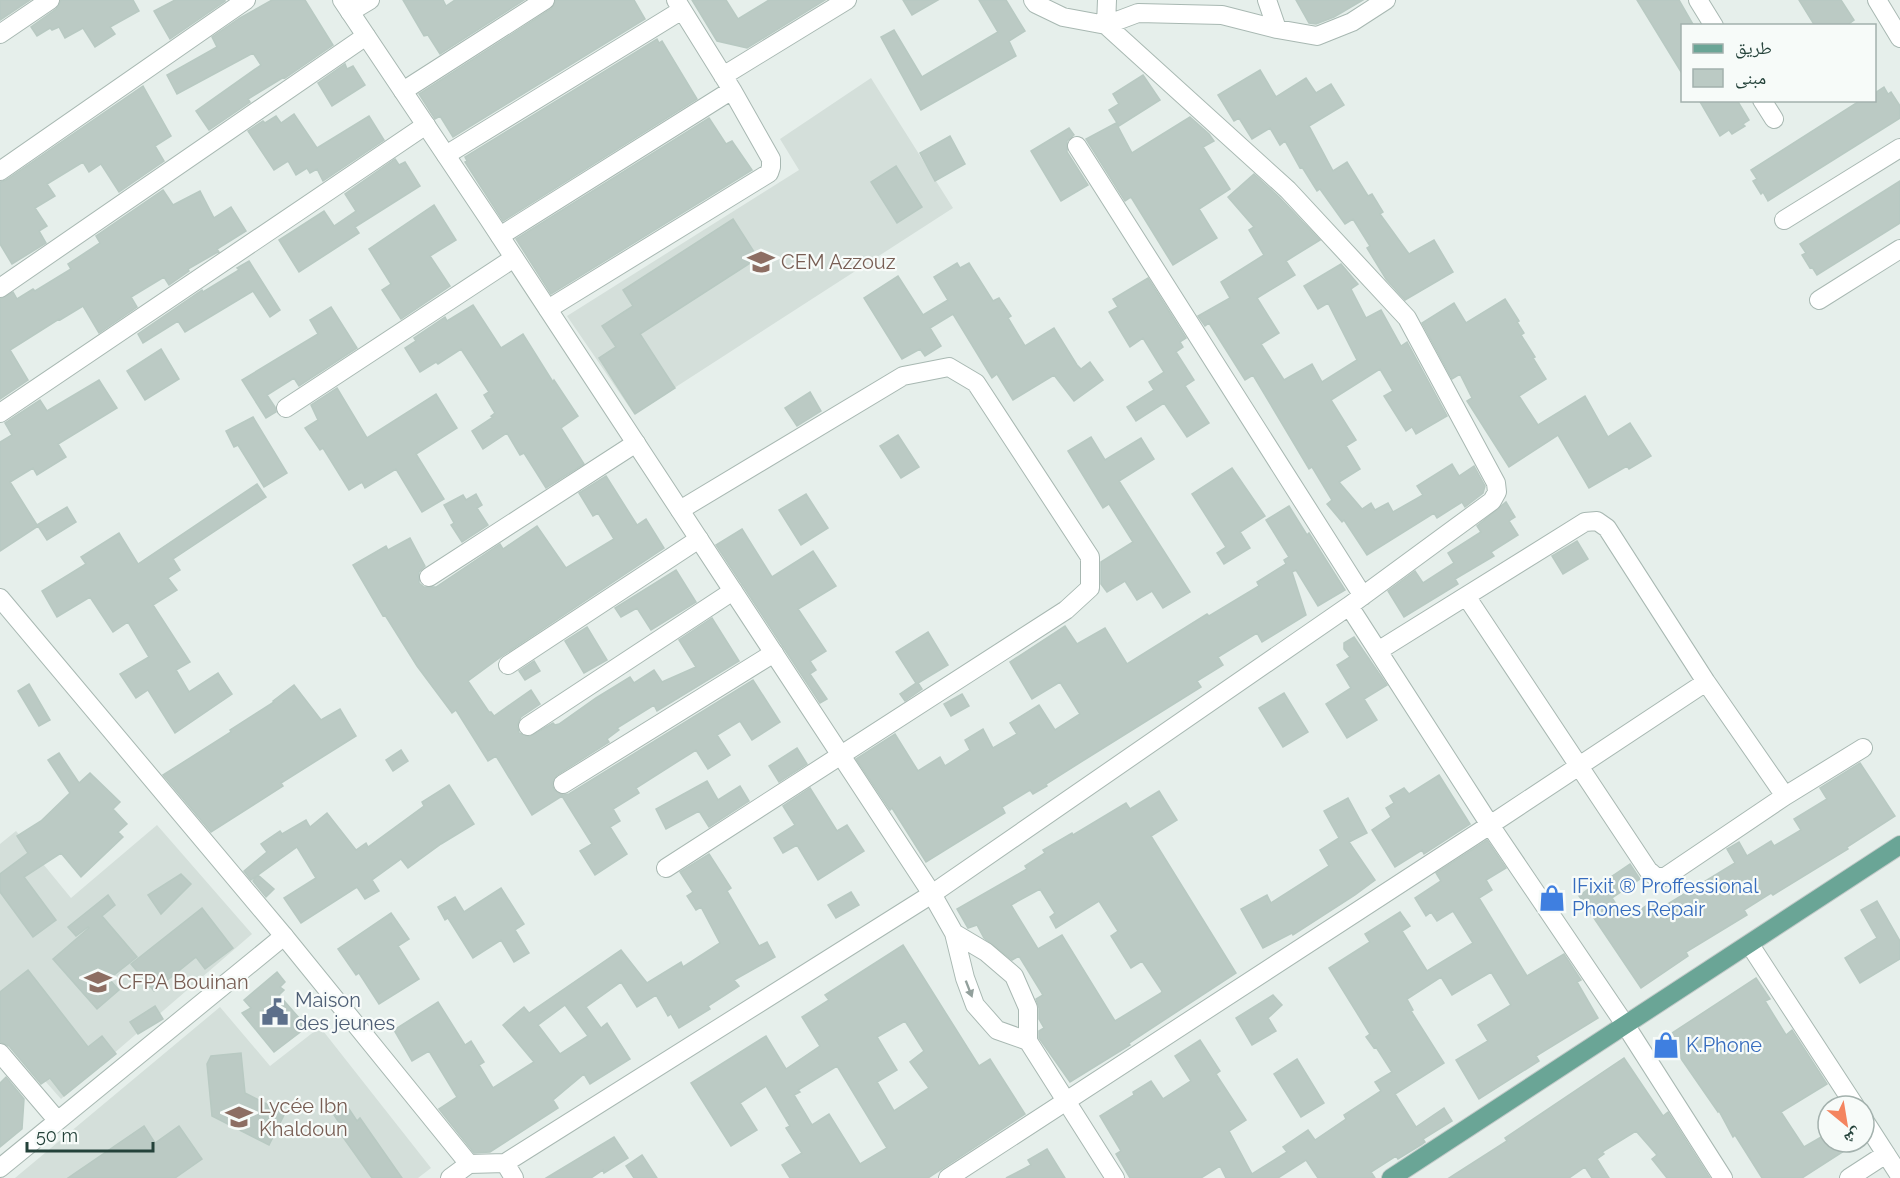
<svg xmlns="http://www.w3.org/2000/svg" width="1900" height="1178" viewBox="0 0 1900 1178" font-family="Raleway,'Noto Naskh Arabic',sans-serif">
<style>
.built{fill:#d4dfda}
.building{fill:#bbcac4;stroke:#b8c9c2;stroke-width:1.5;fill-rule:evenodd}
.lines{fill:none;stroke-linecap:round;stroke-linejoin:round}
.minor-casing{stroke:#a8b8b2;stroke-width:20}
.tertiary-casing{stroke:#a8b8b2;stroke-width:20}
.primary-casing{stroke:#c2cac8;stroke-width:20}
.minor{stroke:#fff;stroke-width:18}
.tertiary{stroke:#fff;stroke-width:18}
.primary{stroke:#6aa596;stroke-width:18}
.oneway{fill:#92a09c}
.labels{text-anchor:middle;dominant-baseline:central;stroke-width:4.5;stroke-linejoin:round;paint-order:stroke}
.education-label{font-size:20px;fill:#785e54;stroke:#f7fbf9;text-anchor:start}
.shop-label{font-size:20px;fill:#366cbe;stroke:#f7fbf9;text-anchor:start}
.service-label{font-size:20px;fill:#4e5e75;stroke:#f7fbf9;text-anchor:start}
</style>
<rect width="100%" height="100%" fill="#e6efeb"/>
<path class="built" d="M871,78L953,208L634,414L567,316L799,170L780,139Z
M157,825L252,934L61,1099L0,1030V844L16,831L71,898Z
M220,1007L270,1066L320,1027L431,1168L418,1178H15Z"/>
<path class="building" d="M0,0H30L0,20Z
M61,0H133L139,11L110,27L115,34L95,47L83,28L65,38L59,27L52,30L50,28L37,36L31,27L56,9Z
M175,0H225V1L170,39L154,11Z
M272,0H305L333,45L285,78L284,77L248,99L250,102L209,130L196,111L261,65L253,53L177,94L167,75L217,47L212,37L240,18Z
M403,0H443L446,6L455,0H524L440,54L428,35L424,36Z
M556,0H634L645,19L453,137L440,116L435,119L419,94L551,9Z
M692,0H726L738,19L769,0H825L747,48L717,41Z
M903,0H938L912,15Z
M979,0H1006L1025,31L1009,41L1016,56L921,110L881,37L894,30L922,77L998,32Z
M1296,0H1363L1334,17L1316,24L1309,23Z
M1637,0H1679L1694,26H1683V75Z
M1799,0H1841L1854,20L1846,26H1815Z
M657,39L659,43L662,41L697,99L503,221L465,162L467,161L465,157Z
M345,64L347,69L353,66L365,85L332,106L318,83Z
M1260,70L1276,97L1306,78L1316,93L1331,84L1344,105L1309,126L1333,171L1347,162L1368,196L1372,194L1383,212L1380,214L1409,254L1434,240L1453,272L1405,300L1386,279L1367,248L1370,246L1353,219L1345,224L1320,189L1317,191L1302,167L1300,168L1285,141L1280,145L1270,128L1252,139L1239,118L1234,121L1218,95Z
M1143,75L1160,100L1119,126L1109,110L1119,104L1113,94Z
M143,86L171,136L155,146L164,161L119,192L101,164L89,172L83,162L47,184L55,196L35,208L47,226L39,231L46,243L12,264L0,244V182L6,180Z
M1884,87L1888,94L1891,92L1900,106V118L1768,201L1763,192L1761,194L1753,181L1757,179L1751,170L1861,100H1875V93Z
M1699,100H1737L1749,120L1743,124L1745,126L1732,134L1729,130L1720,136Z
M294,114L317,148L369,116L384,140L323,181L317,169L310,173L307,168L296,175L288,161L274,170L248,131L263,121L265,123L276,116L281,123Z
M1190,117L1209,134L1214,141L1203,147L1230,189L1199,209L1217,238L1173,265L1131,197L1125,201L1086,139L1116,123L1132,153Z
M709,118L726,144L732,141L752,170L551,294L516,239Z
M1069,128L1074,135L1067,141V152L1088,185L1061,201L1031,151Z
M950,136L965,164L935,181L920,153Z
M395,159L399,165L405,162L420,186L355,227L359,233L299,272L279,240L324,211L334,226L356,211L345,194Z
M896,166L922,207L897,223L871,182Z
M1254,174L1280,198L1320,240L1286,261L1295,275L1257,298L1279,333L1261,344L1284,380L1312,364L1322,382L1357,360L1328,303L1318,309L1304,286L1341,264L1358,284L1351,289L1366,318L1381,310L1401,346L1407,342L1447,416L1416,434L1412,427L1406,431L1384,396L1393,391L1380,369L1331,400L1356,440L1346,446L1360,469L1339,482L1362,509L1371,503L1375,510L1388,503L1393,512L1423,495L1417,486L1452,464L1459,476L1474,466L1485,486L1483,493L1465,507L1462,502L1437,518L1434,513L1367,555L1344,520L1342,522L1327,504L1332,500L1312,467L1309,469L1253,375L1245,380L1209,323L1205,326L1198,316L1230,298L1221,282L1264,255L1249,230L1254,227L1228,197Z
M1900,181V223L1817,275L1812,267L1810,268L1802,255L1806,253L1800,244Z
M163,190L173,205L200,191L214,218L231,207L246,231L217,249L219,252L216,253L188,269L189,271L169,285L164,277L131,297L137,307L99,333L83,306L60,320L59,319L10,350L28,380L0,399V299L13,292L17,299L33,289L35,291L71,269L68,264L100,243L96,236Z
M434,205L456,240L430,256L450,286L401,319L382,290L391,284L369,249Z
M733,219L758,258L640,334L675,388L635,414L599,358L616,347L602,326L633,306L623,290Z
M249,261L280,310L270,317L253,291L185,332L178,321L143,343L138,334L202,290L203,292L239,270L237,268Z
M957,263L960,268L969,263L993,301L999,298L1011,316L1008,318L1025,346L1054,328L1077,365L1081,369L1090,362L1103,380L1074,401L1054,375L1013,400L997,374L992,378L953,314L930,328L941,346L925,356L920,349L902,359L864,298L898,276L923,315L948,300L934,277Z
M1148,278L1186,338L1180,342L1183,347L1176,352L1194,380L1185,386L1209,423L1187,437L1164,403L1136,421L1127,407L1154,390L1149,382L1164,372L1143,338L1130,347L1109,312L1118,307L1113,299Z
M1505,299L1519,321L1517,322L1524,333L1521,335L1535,357L1533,358L1546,379L1519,396L1538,425L1585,396L1608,437L1630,423L1651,456L1629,469L1627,466L1589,488L1558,435L1509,467L1467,401L1472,398L1460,374L1452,379L1422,323L1454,303L1466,323Z
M473,305L501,348L523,334L553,382L554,380L578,416L561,428L584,464L546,488L524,453L520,455L507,433L483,449L472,431L493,417L491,416L495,413L484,395L489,392L461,349L438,364L436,362L420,372L405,348L416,341L414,338L445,317L447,321Z
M331,307L357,348L299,386L294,378L267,395L275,407L276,412L266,418L242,380L318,334L310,320Z
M161,349L179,379L145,400L127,371Z
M99,380L117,408L58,444L66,457L37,475L33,468L10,482L37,525L67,507L76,522L47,540L38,526L0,551V442L12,435L5,423L40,400L47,411Z
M337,388L367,438L436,394L457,428L416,454L444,499L422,512L396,469L365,488L362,482L349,490L323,448L320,450L305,428L318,420L311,405Z
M810,392L821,411L797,426L785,408Z
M253,417L287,473L264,487L238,445L234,447L226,431Z
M898,435L919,467L901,478L880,446Z
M1091,437L1105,460L1141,438L1154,459L1119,481L1190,592L1163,608L1152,591L1137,600L1125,581L1107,592L1101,584V562L1133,542L1109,504L1103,508L1068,451Z
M1232,468L1265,516L1240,532L1250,548L1224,564L1217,553L1226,547L1192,494Z
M606,476L637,525L646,519L664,548L502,656L468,681L489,712H491L494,716L531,690L540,704L521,717L517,726L519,733L529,737L553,723L555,725L559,724L596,698L630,677L634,683L654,670L662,682L696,667L679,640L712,618L739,661L657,711L654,705L617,728L619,730L607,739L609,742L557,775L552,784L554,790L563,795L569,794L753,680L780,722L752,740L740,721L717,735L730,755L708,769L696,750L636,788L639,793L613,809L620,821L610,827L627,854L595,875L580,851L592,844L562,796L532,815L496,756L488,761L456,710L452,713L417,666L385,615L383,616L353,565L386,546L388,550L410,538L425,566L419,572V583L424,587H436L500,544L503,549L537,526L566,568L614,539L598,513L593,516L579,493Z
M257,484L266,497L173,559L180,570L168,578L177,590L153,605L190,662L176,670L189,692L218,673L232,694L175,733L148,690L136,698L120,674L149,657L128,622L113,632L90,597L57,617L42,591L86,564L81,557L119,533L138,564Z
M476,494L482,505L477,508L488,525L462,542L451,525L454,523L444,505L463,495L466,500Z
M806,494L828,528L801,545L779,510Z
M1506,502L1515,517L1509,521L1518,535L1491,552L1494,556L1455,579L1458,584L1404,617L1388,591L1415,571L1423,583L1454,563L1448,553L1481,532L1477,526Z
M1289,506L1307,535L1309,533L1345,590L1318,606L1296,570L1292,572L1306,615L1262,642L1257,633L1218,657L1223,665L1197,681L1201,687L1100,750L1046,784L1047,786L1033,794L1030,790L1002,807L1005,813L926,862L892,808L890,810L856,759L895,734L918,771L940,757L945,766L970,750L965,740L983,729L993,748L1017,734L1010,723L1039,705L1055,730L1080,714L1060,682L1032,699L1010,662L1065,626L1077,644L1105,628L1127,664L1207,614L1209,616L1259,586L1257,582L1286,564L1284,560L1289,557L1266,520Z
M742,529L772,577L813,551L836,586L798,609L826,651L810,661L816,670L810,674L827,699L820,703L716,545Z
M1577,541L1588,559L1563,574L1552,556Z
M676,570L696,602L651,630L637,608L621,617L615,608Z
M587,627L607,660L584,673L565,641Z
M928,632L948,665L918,683L922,689L905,701L900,694L916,683L896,652Z
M1354,637L1387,685L1364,699L1377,720L1347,738L1326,704L1351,688L1337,665L1350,657L1344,649V643Z
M534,661L540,671L525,680L519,671Z
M29,684L50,720L39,726L18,691Z
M294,685L321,720L340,709L356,736L281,783L283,786L211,832L163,775L231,732L230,730L274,702L273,701Z
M1284,693L1308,732L1283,747L1259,708Z
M962,694L969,706L951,716L944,704Z
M797,748L807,764L779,782L769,766Z
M401,750L408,761L393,771L386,760Z
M59,753L79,783L90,773L120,802L113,809L127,824L118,832L123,837L81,877L61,853L24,877L56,920L33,937L0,892V874L28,853L17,836L41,821L70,793L48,760Z
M1860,763L1895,816L1847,847L1848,849L1773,895L1771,893L1744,910L1747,915L1686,952L1688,956L1641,988L1579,896L1594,885L1596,887L1630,864L1640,879L1612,898L1626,919L1652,902L1658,910L1735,863L1727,849L1739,842L1747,856L1771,841L1774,846L1801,830L1794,819L1827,799L1820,788Z
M1439,775L1470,824L1424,854L1422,850L1395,867L1372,830L1391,817L1386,808L1394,803L1390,796L1404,788L1409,794Z
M707,781L718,800L740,786L749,801L709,827L699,811L666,829L656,809Z
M449,785L474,824L441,844L408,868L401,859L372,880L379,891L365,899L357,887L301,923L284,898L316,878L297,847L251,880L244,871L267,852L261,844L280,831L282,834L306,820L310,827L327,813L356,850L366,843L368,847L424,806L422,802Z
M810,788L837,831L847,825L864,851L818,880L797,845L783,853L774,838L795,825L783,806Z
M1159,791L1177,820L1151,836L1236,973L1129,1043L1130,1045L1070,1082L1039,1038V1031L1044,1028L1039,1019V1008L1036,999L1043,995L1019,956L1012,960L984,938L977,925L968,928L957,909L1027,869L1025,866L1045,853L1043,850L1072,833L1073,835L1126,803L1130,809ZM1040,889L1055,913L1050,917L1056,928L1099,901L1118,931L1111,936L1131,968L1142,961L1162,991L1161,993L1115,1021L1062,935L1038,949L1011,905Z
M1348,798L1367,833L1349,842L1375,880L1355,895L1293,935L1292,933L1263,948L1241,909L1267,895L1271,903L1329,866L1320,850L1339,838L1324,811Z
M1487,840L1506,868L1486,880L1492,890L1479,898L1527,976L1564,954L1581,980L1577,982L1598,1018L1536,1056L1539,1061L1479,1099L1456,1060L1488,1041L1478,1025L1511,1005L1491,972L1452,995L1441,977L1407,999L1413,1010L1411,1011L1444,1063L1395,1094L1416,1127L1444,1108L1452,1121L1423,1139L1425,1142L1421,1145L1398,1159L1396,1156L1371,1172L1375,1178H1318L1306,1160L1278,1178H1226L1220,1166L1201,1178H1130L1116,1154L1121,1151L1100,1116L1134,1095L1133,1092L1151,1081L1163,1099L1191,1081L1175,1056L1200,1040L1220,1071L1216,1074L1246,1120L1229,1131L1252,1174L1287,1152L1283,1147L1308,1130L1315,1140L1346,1119L1344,1115L1381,1091L1375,1082L1392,1072L1376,1047L1374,1048L1366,1037L1370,1034L1329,968L1370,942L1365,934L1400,912L1410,926L1402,931L1427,971L1473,943L1453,911L1437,921L1431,912L1426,916L1415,898L1441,881L1436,873Z
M709,854L731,888L727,891L759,946L767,942L775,957L734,980L739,986L708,1006L710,1009L679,1028L671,1014L668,1016L656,995L637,1007L621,982L586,1007L601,1028L607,1023L630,1059L590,1084L584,1074L553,1100L558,1108L490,1152L474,1153L439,1109L457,1097L429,1051L412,1061L394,1030L438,1002L465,1045L471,1041L484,1062L479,1065L493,1088L534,1062L503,1025L524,1007L529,1013L621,950L647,983L681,962L683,967L720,943L701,907L696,910L687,896L693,892L680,872ZM565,1005L588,1036L560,1054L538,1025Z
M181,874L191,884L161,914L148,895Z
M258,875L274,889L266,897L253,881Z
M501,888L524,924L515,930L529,953L514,962L501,940L473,958L448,918L445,920L438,907L455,897L464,912Z
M851,892L859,905L836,918L828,905Z
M108,895L115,905L102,916L137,957L109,979L119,990L97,1009L53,959L89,928L88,927L76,936L68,927Z
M1877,901L1900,941V959L1860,983L1845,958L1877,938L1861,910Z
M202,908L233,948L205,969L196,957L154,991L131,964Z
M391,913L409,939L398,946L419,979L379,1004L359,973L356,975L338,949Z
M903,945L979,1066L990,1059L1025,1114L928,1178H790L782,1165L802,1153L786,1128L790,1126L766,1086L740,1103L757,1130L731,1146L691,1083L766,1036L786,1069L820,1046L802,1017L829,1000L825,995ZM905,1021L924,1051L910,1062L929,1088L894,1111L877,1082L897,1070L877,1037ZM837,1066L887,1148L860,1164L829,1114L812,1125L794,1095L800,1092L798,1090Z
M28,970L88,1047L102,1036L116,1054L64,1096L50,1078L41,1084L9,1046L0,1042V992Z
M277,972L285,982L280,987L284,990L279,995L307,1027L274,1052L242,1013L251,1008L244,1000Z
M1756,978L1770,999L1765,1001L1786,1035L1792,1030L1827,1084L1781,1112L1804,1147L1828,1133V1142H1858L1802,1178H1762L1735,1135L1733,1137L1719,1111L1718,1112L1666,1037Z
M1273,995L1282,1005L1268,1018L1276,1031L1252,1045L1236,1018Z
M155,1006L163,1019L138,1034L130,1022Z
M241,1053L245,1093L285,1113L269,1145L212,1116L207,1064L211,1056Z
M1624,1058L1663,1116L1668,1112L1710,1178H1667L1652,1159L1657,1155L1636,1131L1602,1152L1604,1154L1597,1159L1609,1178H1592L1585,1167L1569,1178H1449L1507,1141L1505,1138Z
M1297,1059L1324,1103L1301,1117L1274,1074Z
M6,1077L24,1099L22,1129L0,1147V1083Z
M345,1103L357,1121L360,1118L402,1178H372L340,1133L344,1130L332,1112Z
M144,1126L155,1143L179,1126L202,1159L175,1178H68Z
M614,1137L628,1158L604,1173L603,1170L591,1178H546Z
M1047,1149L1065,1178H1006L1031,1165L1028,1160Z
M642,1155L657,1178H634L626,1166Z"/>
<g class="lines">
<defs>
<path id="minor" d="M1033,0L1036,4L1063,17L1106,25L1288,190L1407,318L1496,483L1497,492L1492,501L1349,606
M1107,0L1106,25L1138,13L1222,15L1277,29L1317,36L1352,22L1386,0
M1267,0L1277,29
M1698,0L1714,26
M1877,0L1900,38
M350,12L370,0
M0,34L50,0
M723,76L847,0
M403,91L545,0
M1762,100L1774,119
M1077,146L1363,596
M446,155L682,10
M0,171L246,0
M1784,220L1900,148
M500,236L732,90
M0,288L366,36
M1819,300L1900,249
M548,309L769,173L771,167V159L732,90L676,0
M286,408L514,258
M0,413L426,125
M429,577L636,443
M1466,596L1648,870L1656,877H1665L1785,796L1863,748
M1378,651L1585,522L1597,521L1607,528L1706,682L1785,796
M508,665L699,539
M528,726L733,591
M563,784L774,653
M666,868L1066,610L1090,588V557L976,383L949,367L903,376L680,510
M1750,945L1855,1106
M0,1053L57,1120
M1864,1120L1900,1176
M0,1168L284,936
M450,1178L469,1164L505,1163
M514,1178L505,1163L932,894L1349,606L1490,825L1626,1026L1723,1178
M948,1178L1490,825L1706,682
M1849,1178L1886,1154"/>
<path id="tertiary" d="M342,0L488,218L932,894L954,933L965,978L975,1005L997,1030L1028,1041
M0,598L284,936L469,1164
M954,933L986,952L1014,976L1028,1008V1041L1115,1178"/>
<path id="primary" d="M1391,1178L1900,845"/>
</defs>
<use href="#minor" class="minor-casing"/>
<use href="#tertiary" class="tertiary-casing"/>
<use href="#primary" class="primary-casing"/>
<use href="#minor" class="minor"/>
<use href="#tertiary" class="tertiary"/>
<use href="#primary" class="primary"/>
</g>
<defs><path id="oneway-solid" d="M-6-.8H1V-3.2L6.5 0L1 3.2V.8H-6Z" transform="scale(1.5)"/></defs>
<use class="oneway" href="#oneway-solid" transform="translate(969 989) rotate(69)"/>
<defs>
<symbol id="school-bare" viewBox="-9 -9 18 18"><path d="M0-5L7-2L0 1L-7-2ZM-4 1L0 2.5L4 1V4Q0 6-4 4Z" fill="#8d6e63" stroke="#f7fbf9" stroke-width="2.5" paint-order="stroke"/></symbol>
<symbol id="shop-bare" viewBox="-9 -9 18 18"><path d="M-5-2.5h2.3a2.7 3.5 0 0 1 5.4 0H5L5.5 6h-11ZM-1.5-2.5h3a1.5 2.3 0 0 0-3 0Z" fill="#3f7fe0" stroke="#f7fbf9" stroke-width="2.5" paint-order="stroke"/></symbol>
<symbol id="university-bare" viewBox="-9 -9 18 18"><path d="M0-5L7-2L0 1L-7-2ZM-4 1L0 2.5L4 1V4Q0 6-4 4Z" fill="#8d6e63" stroke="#f7fbf9" stroke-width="2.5" paint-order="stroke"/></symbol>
<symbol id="civic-bare" viewBox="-9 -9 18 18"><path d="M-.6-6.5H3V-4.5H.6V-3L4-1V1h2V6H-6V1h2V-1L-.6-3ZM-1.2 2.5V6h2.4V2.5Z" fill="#5c6f8a" stroke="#f7fbf9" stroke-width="2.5" paint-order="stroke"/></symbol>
</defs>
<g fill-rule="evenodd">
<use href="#school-bare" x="742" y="243" width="38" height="38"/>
<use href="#shop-bare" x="1533" y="879" width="38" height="38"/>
<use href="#university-bare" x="79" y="963" width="38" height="38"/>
<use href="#civic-bare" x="256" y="993" width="38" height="38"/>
<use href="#shop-bare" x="1647" y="1026" width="38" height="38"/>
<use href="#school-bare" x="220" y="1098" width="38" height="38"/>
</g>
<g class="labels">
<g class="education-label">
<text x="781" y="262">CEM Azzouz</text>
<text x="118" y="982">CFPA Bouinan</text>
<text x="259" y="1106">Lycée Ibn<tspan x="259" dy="23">Khaldoun</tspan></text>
</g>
<g class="shop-label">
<text x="1572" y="886">IFixit ® Proffessional<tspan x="1572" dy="23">Phones Repair</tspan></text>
<text x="1686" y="1045">K.Phone</text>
</g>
<g class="service-label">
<text x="295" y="1000">Maison<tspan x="295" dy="23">des jeunes</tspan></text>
</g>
</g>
<rect x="1681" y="24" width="195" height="78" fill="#f7fbf9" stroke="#a3b1ad" stroke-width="1.5"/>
<rect x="1693" y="44" width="30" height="9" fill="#6aa596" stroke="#a3b1ad" stroke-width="1.5"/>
<text x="1735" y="54" font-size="18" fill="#24423a">طريق</text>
<rect x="1693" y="69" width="30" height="18" fill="#bbcac4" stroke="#a3b1ad" stroke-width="1.5"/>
<text x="1735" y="84" font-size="18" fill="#24423a">مبنى</text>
<g transform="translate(1846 1124) rotate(150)"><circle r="28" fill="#f7fbf9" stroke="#a3b1ad" stroke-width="1.5"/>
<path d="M0-4.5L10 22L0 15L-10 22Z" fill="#f4845f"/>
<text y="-9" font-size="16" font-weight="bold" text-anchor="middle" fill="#24423a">ش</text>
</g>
<path d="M27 1142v9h126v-9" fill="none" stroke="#24423a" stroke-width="3"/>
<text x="36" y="1142" font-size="18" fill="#24423a" stroke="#f7fbf9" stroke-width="4.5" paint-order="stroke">50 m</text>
</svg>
